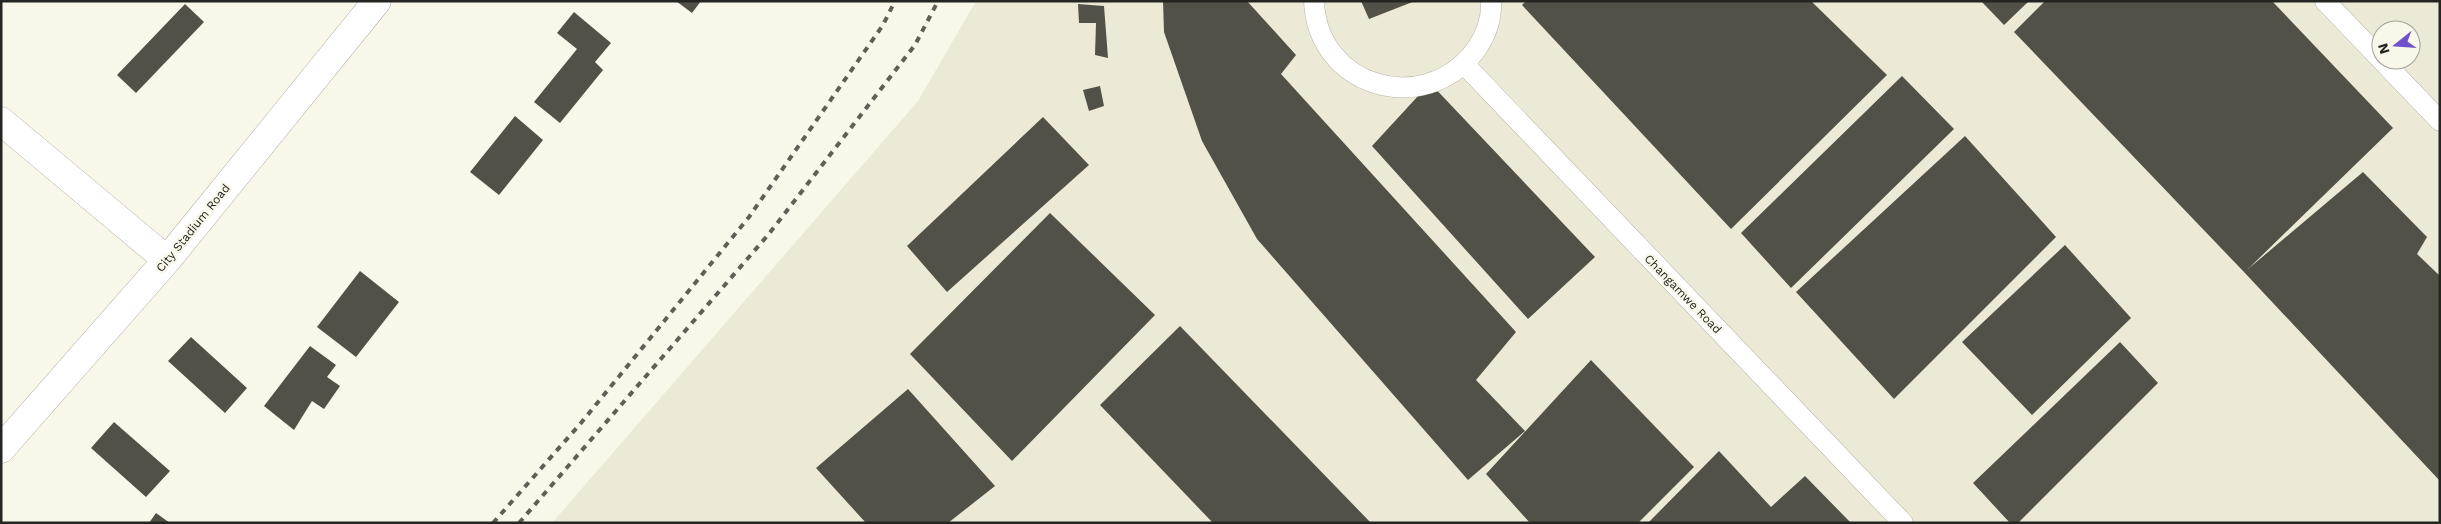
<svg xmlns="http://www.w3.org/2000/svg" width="2441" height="524" viewBox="0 0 2441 524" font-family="'Work Sans',sans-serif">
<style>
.built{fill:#ecead6;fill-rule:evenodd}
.building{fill:#525147}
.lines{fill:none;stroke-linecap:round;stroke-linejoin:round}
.service-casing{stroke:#b3b2a6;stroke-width:21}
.minor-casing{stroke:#b3b2a6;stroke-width:29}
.service{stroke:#fff;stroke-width:20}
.minor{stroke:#fff;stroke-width:28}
.rail{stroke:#5f5f58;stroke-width:4;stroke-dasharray:6 6;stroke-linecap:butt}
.labels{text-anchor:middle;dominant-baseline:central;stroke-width:5;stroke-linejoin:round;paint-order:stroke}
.street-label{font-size:12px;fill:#252521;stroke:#f8f7ea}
</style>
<rect width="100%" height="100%" fill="#f8f7ea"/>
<path class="built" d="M976,1H2440V523H552L918,101ZM2381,30H2411V60H2381Z"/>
<path class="building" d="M676,1H701L692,13Z
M1163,1H1247L1296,55L1281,74L1516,332L1476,380L1525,431L1468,480L1257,239L1202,141L1164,32Z
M1361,1H1415L1369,19Z
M1526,1H1811L1887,75L1731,229L1522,5Z
M1981,1H2029L2004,25Z
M2045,1H2272L2393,128L2248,269L2363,172L2427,237L2417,254L2440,276V481L2244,272L2014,32Z
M185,4L204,22L136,93L117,75Z
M1078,4L1104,6L1108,58L1095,55L1096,23H1079Z
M574,12L611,43L595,62L603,70L560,123L534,102L577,49L557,33Z
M1902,76L1954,129L1791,288L1741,233Z
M1430,83L1595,257L1528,319L1372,146Z
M1100,86L1104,106L1089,111L1083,90Z
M515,116L543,140L499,195L470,172Z
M1043,117L1089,165L947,292L907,246Z
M1965,136L2056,237L1894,399L1796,292Z
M1050,213L1155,315L1012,461L910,354Z
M2065,245L2131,318L2032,415L1962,342Z
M360,271L399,302L356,357L317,327Z
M1180,326L1371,523H1213L1100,405Z
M191,337L247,388L225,413L168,361Z
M2120,342L2158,383L2018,523H2010L1973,483Z
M310,346L336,365L327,377L340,386L324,409L312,401L294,430L264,406Z
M1591,360L1694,467L1638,523H1530L1486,474Z
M908,389L995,486L948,523H866L816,468Z
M114,422L170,471L146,497L91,448Z
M1719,451L1771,507L1805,476L1851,523H1648Z
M156,513L170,523H149Z"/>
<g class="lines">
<defs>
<path id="service" d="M1314,1C1317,87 1423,118 1475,51C1485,37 1492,19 1491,1
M2325,1L2440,121
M1464,64L1903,523"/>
<path id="minor" d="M1,121L167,260
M1,449L167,260L377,1"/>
</defs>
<use href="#service" class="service-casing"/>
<use href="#minor" class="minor-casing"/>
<use href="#service" class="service"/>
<use href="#minor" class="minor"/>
<path class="rail" d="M493,523L581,423L749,217L883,25L895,1
M519,523L768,235L915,45L938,1"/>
</g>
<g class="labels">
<g class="street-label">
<text transform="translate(193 228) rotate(-51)">City Stadium Road</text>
<text transform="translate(1683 294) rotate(46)">Changamwe Road</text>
</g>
</g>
<rect width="2441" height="524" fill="none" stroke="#252521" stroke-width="5"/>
<g transform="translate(2396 45) rotate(253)"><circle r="24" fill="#f8f7ea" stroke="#a4a39a"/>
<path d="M0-4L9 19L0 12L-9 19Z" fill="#7051cb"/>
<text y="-8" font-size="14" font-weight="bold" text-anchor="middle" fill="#252521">N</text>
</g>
</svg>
